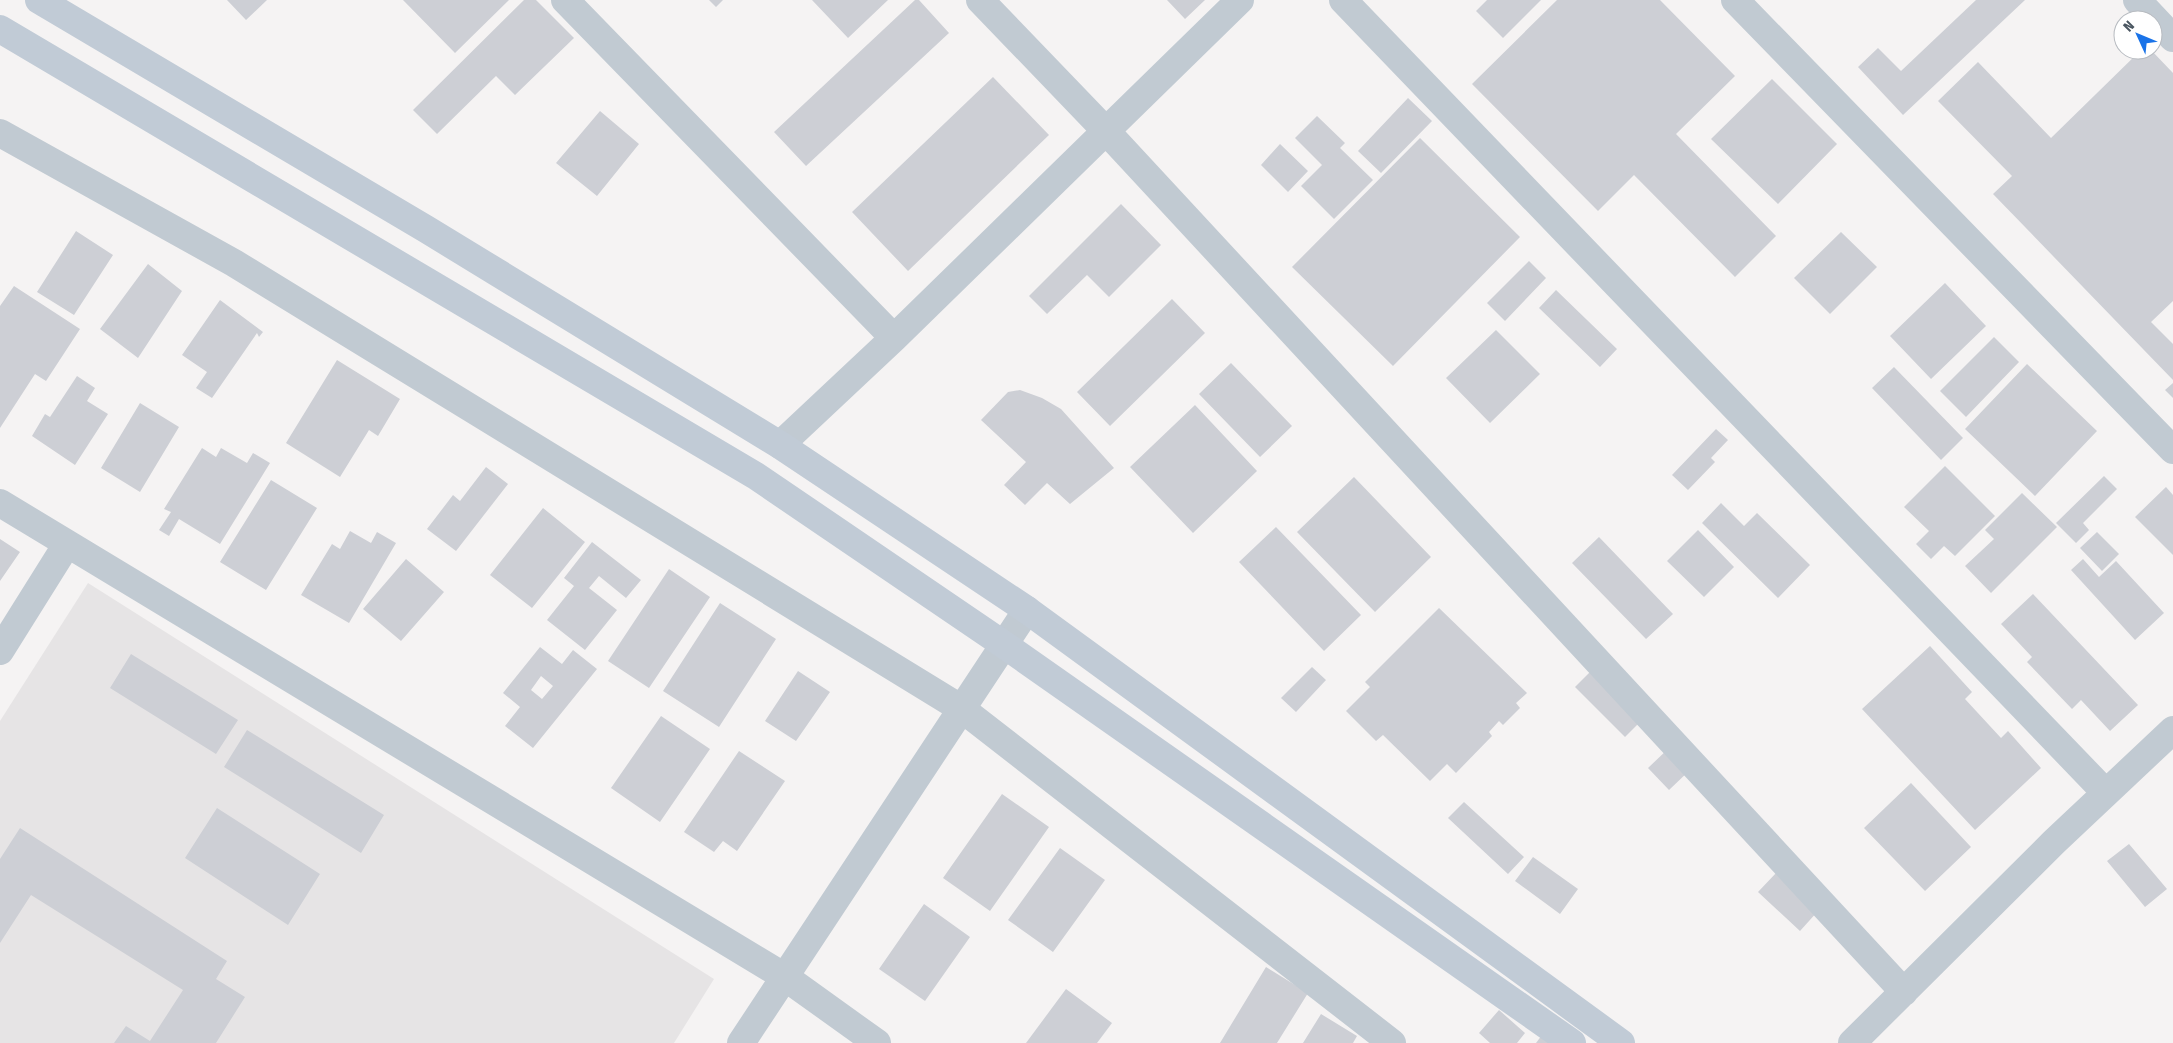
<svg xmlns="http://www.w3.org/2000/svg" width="2173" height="1043" viewBox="0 0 2173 1043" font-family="'Fira Sans Condensed',sans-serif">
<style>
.education{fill:#e6e4e5}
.building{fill:#cdcfd5;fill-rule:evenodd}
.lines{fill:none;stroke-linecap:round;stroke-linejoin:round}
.street{stroke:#c1cad2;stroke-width:28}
.secondary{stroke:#c1cbd6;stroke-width:28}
</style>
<rect width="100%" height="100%" fill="#f5f3f3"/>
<path class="education" d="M88,583L714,979L674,1043H0V721Z"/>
<path class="building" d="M227,0H267L246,20Z
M403,0H509L455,53Z
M524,0H536L574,38L515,95L496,76L437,134L413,110Z
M709,0H723L716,7Z
M812,0H888L848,38Z
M915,0H919L949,33L806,166L774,132Z
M1167,0H1205L1185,19Z
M1487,0H1541L1503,38L1476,11Z
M1557,0H1660L1735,76L1676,134L1776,236L1735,277L1634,175L1598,211L1472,84Z
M1976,0H2025L1903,115L1858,67L1878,48L1901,71Z
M2141,50H2151L2173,73V301L2151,322L2173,344V380L1993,194L2012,176L1938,101L1978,62L2051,138Z
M993,77L1049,135L908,271L852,212Z
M1772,79L1837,144L1778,204L1711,139Z
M1408,98L1432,121L1381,173L1358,151Z
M600,111L639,144L597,196L556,163Z
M1317,116L1345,143L1340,148L1373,180L1334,219L1301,186L1322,165L1295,138Z
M1420,138L1520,237L1393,366L1292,267Z
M1280,144L1308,171L1288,192L1261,165Z
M1121,204L1161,245L1109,297L1087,275L1047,314L1029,296Z
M76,231L113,255L74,315L37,292Z
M1841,232L1877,267L1830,314L1794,278Z
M1529,261L1546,278L1505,321L1487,303Z
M148,264L182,291L138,358L100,329Z
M1945,283L1986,326L1931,379L1890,336Z
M14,286L80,329L46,381L35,374L0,428V306Z
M1556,290L1617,349L1600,367L1539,308Z
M1172,299L1205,333L1110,426L1077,392Z
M220,300L263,332L259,337L257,333L212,398L196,388L207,372L182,355Z
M1496,330L1540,374L1490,423L1446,378Z
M1994,337L2019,362L1966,417L1940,391Z
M337,360L400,399L378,436L369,430L340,477L286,443Z
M1231,363L1292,426L1260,457L1199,394Z
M2027,364L2097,431L2035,496L1965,429Z
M1894,367L1963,438L1941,460L1872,388Z
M77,376L95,388L87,401L108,414L75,465L32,436L45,414L50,417Z
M2173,383V398L2165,390Z
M1020,390L1042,398L1061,409L1114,468L1070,504L1047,483L1025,505L1004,485L1026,462L981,420L1008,392Z
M140,403L179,427L140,492L101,468Z
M1195,405L1257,471L1193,533L1130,467Z
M1716,429L1728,440L1711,458L1715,462L1688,490L1672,475Z
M202,448L216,457L221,448L247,463L253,453L270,463L220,544L179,519L169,536L159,530L171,512L164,509Z
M1945,466L1995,516L1955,556L1944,546L1931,559L1916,544L1929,531L1904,507Z
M486,467L508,484L456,551L427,529L453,495L460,501Z
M2104,476L2117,489L2083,523L2089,530L2076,543L2056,523Z
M1354,477L1431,557L1375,612L1297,532Z
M271,480L317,508L266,590L220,562Z
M2166,487L2173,495V555L2135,517Z
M2022,493L2057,527L1991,593L1965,566L1994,539L1985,530Z
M1721,503L1744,526L1757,513L1810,565L1778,598L1702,523Z
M543,508L585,542L532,608L490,575Z
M1276,527L1361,615L1324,651L1239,562Z
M1698,530L1734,567L1704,597L1667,561Z
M350,531L371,543L377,532L396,543L349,623L301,595L332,544L340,549Z
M2097,532L2119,554L2102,571L2080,548Z
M1599,537L1673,614L1646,639L1572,563Z
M0,539L20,552L0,581Z
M592,542L641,580L626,598L599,576L589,588L617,610L585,650L547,620L574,586L564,578Z
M406,559L444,592L401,641L363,609Z
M2083,559L2099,577L2116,561L2164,613L2135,640L2071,570Z
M669,569L710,597L649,688L608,661Z
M2033,594L2138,705L2110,731L2081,700L2072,709L2027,662L2032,657L2001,624Z
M720,603L776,639L719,727L663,691Z
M1439,608L1527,693L1516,703L1520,708L1503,725L1499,721L1489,732L1492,736L1456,773L1447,764L1430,781L1383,735L1376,741L1346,711L1370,687L1365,682Z
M1930,646L1972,692L1965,699L2001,738L2008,731L2041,768L1975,830L1862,709Z
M540,647L562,664L573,650L597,669L533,748L505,726L520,707L503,693ZM541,676L553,686L542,699L531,690Z
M131,654L238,720L216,754L110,688Z
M1596,666L1646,716L1625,737L1575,687Z
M1312,667L1326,680L1296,712L1281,698Z
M798,671L830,692L796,741L765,721Z
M661,716L710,749L660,822L611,788Z
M247,730L384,815L361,853L224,767Z
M1669,748L1690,770L1669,790L1648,768Z
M739,751L785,781L737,851L723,841L714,852L684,832Z
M1911,783L1971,847L1925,891L1864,828Z
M1002,794L1049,827L990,911L943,878Z
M1464,802L1524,857L1508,874L1448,818Z
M217,808L320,874L288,925L185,858Z
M20,828L227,961L216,979L245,997L216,1043H114L126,1026L150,1041L183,990L31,895L0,943V859Z
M2129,844L2167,889L2145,907L2107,861Z
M1060,848L1105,880L1053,952L1008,920Z
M1533,857L1578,889L1560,914L1515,881Z
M1776,873L1818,911L1800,931L1758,892Z
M924,904L970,937L925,1001L879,969Z
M1266,967L1308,993L1277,1043H1220Z
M1066,989L1112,1023L1097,1043H1026Z
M1499,1010L1525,1033L1517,1043H1490L1479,1033Z
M1321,1014L1357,1036L1353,1043H1303Z
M1542,1035L1552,1043H1536Z"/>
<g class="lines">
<path class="street" d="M565,0L894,338
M980,0L1106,131L1904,992
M1343,0L2106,793
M1735,0L2173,450
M2137,0L2173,38
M0,133L234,263L962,709L1392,1043
M780,445L894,338L1240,0
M0,503L785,977L877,1043
M0,651L67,544
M741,1043L1027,610
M1852,1043L2054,842L2173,730"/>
<path class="secondary" d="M39,0L426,229L780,445L1027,610L1621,1043
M0,29L756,476L1003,644L1572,1043"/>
</g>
<g transform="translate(2138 35) rotate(314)"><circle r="24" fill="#ffffff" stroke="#b7bbc0"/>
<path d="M0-4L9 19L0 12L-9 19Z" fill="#1a73e8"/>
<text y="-8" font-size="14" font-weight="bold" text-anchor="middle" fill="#4a5661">N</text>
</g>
</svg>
